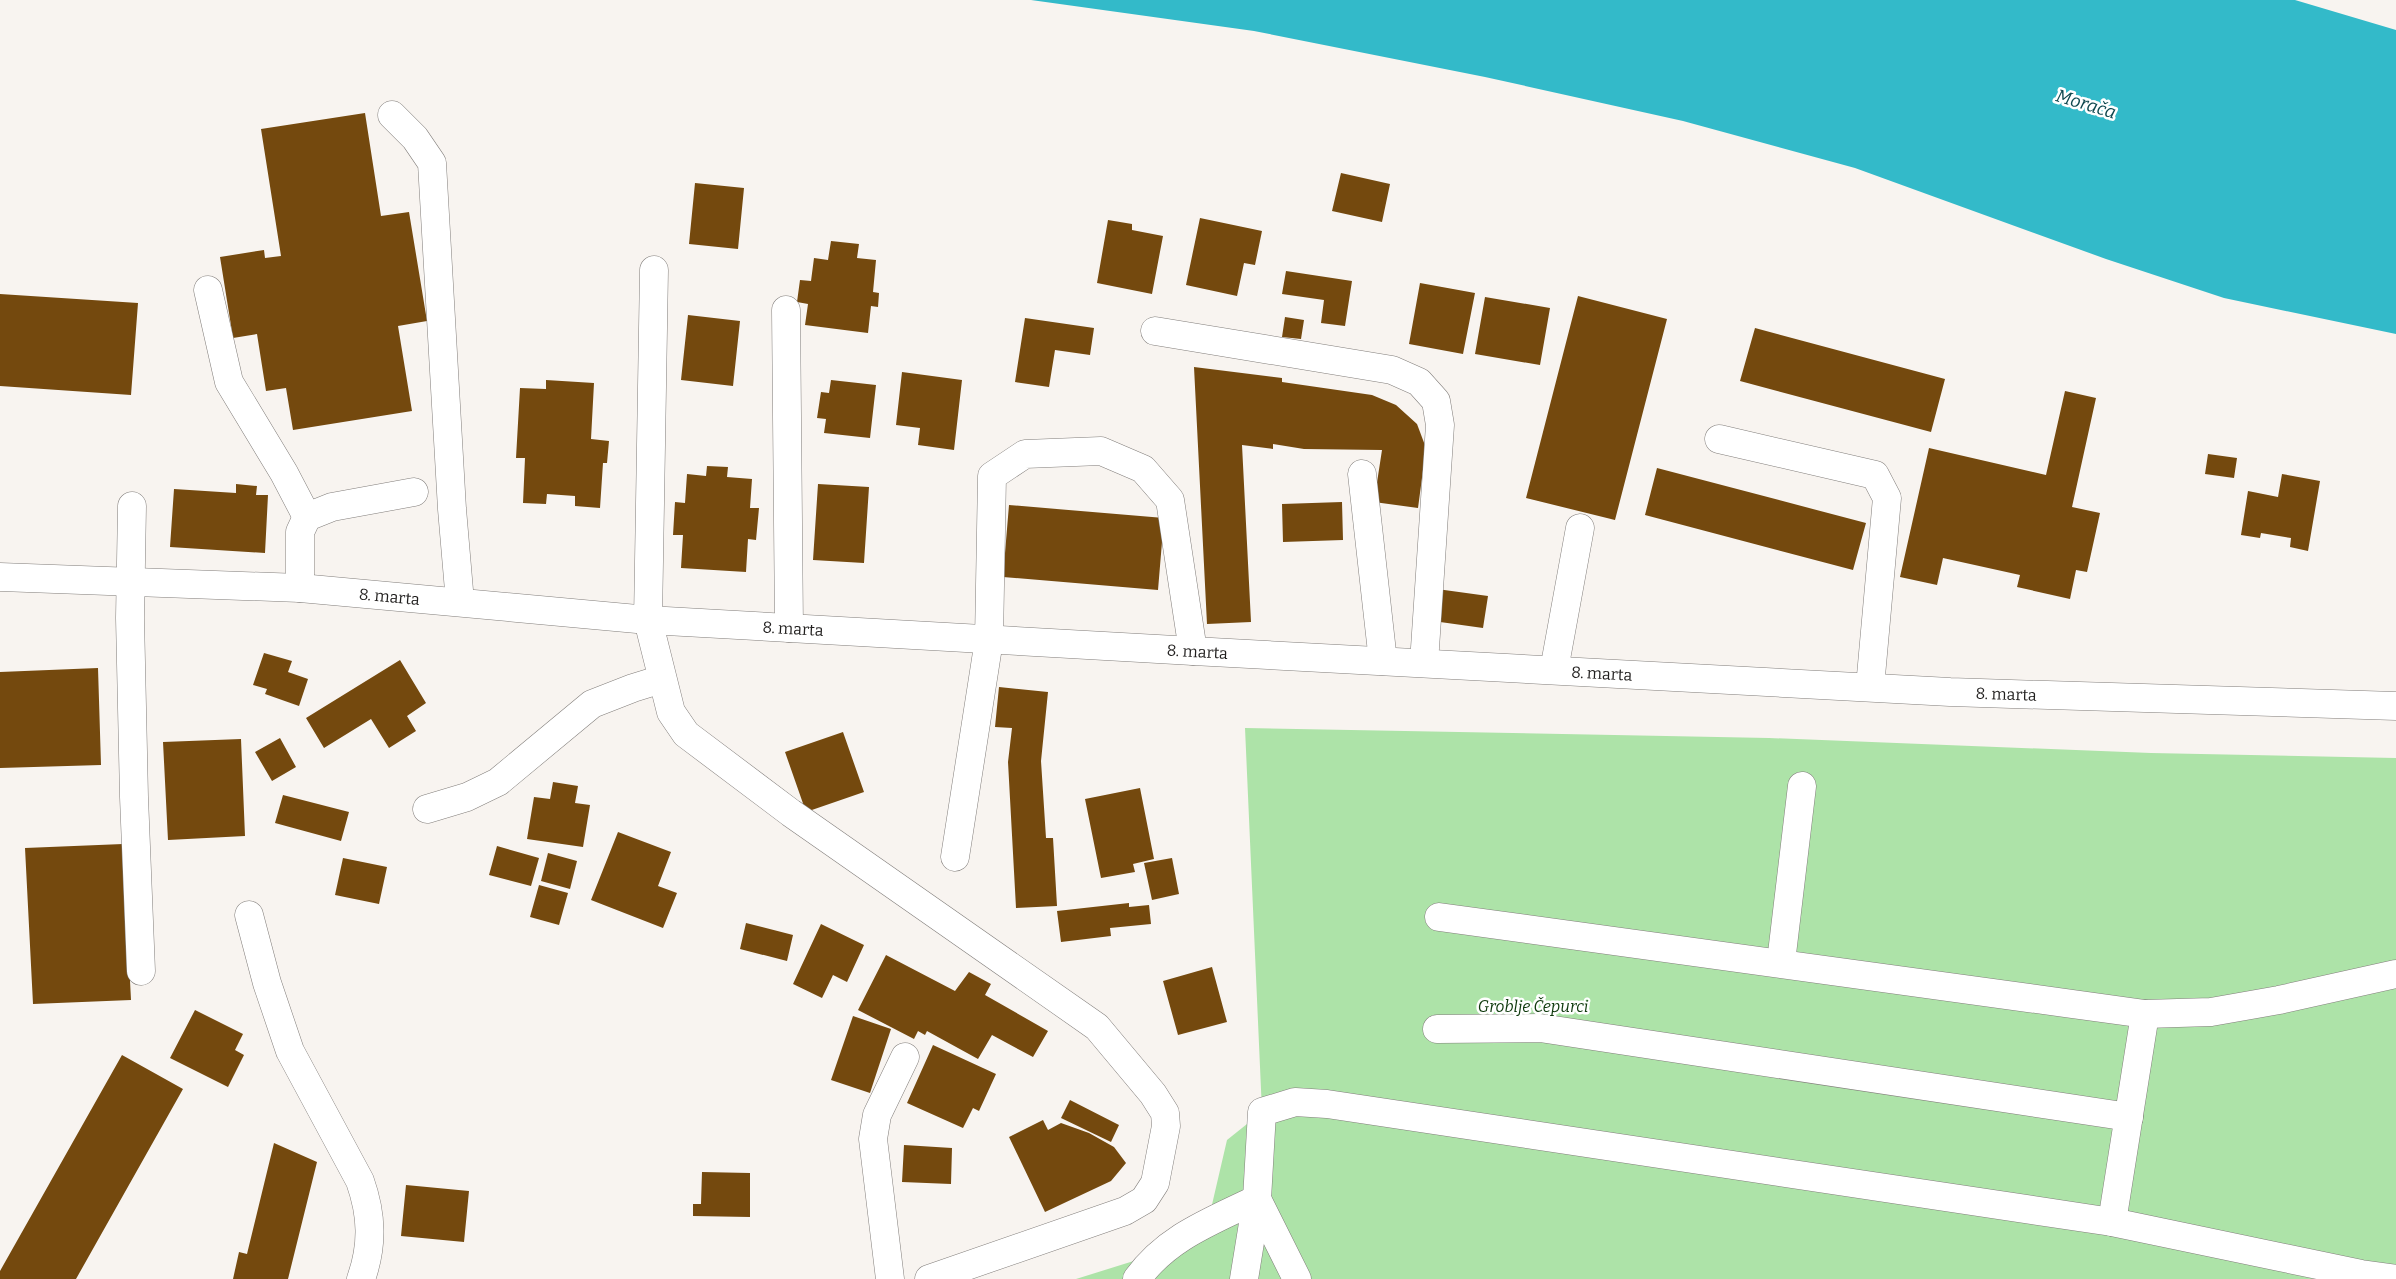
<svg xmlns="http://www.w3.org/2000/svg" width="2396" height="1279" viewBox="0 0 2396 1279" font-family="Bitter,serif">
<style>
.green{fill:#ade3a8}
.water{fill:#33bac9}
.building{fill:#74490e}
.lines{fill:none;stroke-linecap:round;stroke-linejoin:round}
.minor-casing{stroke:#827e7b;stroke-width:29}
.minor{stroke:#fff;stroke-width:28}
.labels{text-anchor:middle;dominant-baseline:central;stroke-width:5;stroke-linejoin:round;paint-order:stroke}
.street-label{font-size:16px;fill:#211f1e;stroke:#fff}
.park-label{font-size:16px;font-style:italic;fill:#0e390c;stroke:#fff}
.water-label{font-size:18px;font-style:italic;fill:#0f484f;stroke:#fff}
</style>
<rect width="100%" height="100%" fill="#f8f4f0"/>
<path class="green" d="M1245,728L1769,738L2151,753L2396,758V1279H1076L1204,1239L1227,1140L1262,1112Z"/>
<path class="water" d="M1031,0H2295L2396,30V334L2224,298L2106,259L1855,168L1683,121L1485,77L1254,31Z"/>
<path class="building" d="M365,113L381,216L409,212L427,321L398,326L412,411L293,430L286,388L266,391L257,334L233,338L220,257L264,250L265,258L281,256L261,129Z
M1341,173L1390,184L1382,222L1332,211Z
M695,183L744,188L738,249L689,244Z
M1200,218L1262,231L1255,265L1244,263L1237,296L1186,285Z
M1108,220L1132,224V230L1163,236L1152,294L1097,283Z
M831,241L859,244L857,258L876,260L873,292L879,293L878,307L871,306L868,333L805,325L808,304L797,302L800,280L811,281L814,258L828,260Z
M1286,271L1352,281L1345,326L1321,323L1324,300L1282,294Z
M1420,283L1475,293L1463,354L1409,344Z
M0,294L138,303L131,395L0,386Z
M1578,296L1667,319L1615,520L1526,498Z
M1485,297L1550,308L1540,365L1475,354Z
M688,315L740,321L733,386L681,380Z
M1285,317L1304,320L1301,339L1282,337Z
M1025,318L1094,328L1090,355L1055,350L1049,387L1015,382Z
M1755,328L1945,379L1931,432L1740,381Z
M1194,367L1282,378V382L1372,395L1396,405L1417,424L1426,448L1418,508L1374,502L1382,450L1304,449L1273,444V449L1242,445L1251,622L1207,624Z
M902,372L962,380L954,450L918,445L920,428L896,425Z
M546,380L594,383L591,439L609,441L607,463H603L600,508L575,506V496L547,494L546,504L523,503L525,458H516L520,388L546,389Z
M831,380L876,385L870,438L824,433L826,419L817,418L821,392L829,393Z
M2065,391L2096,398L2072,507L2100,513L2087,572L2076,570L2070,599L2017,587L2020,575L1943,558L1937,585L1900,577L1929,448L2046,475Z
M2208,454L2237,458L2234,478L2205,474Z
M707,466L728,467L727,477L752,479L750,508H759L756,540L748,539L746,572L681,568L683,535H673L675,502L685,503L687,474L706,476Z
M1657,468L1866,523L1853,570L1645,515Z
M2282,474L2320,481L2308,551L2290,547L2291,538L2261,533L2260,538L2241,535L2248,491L2278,497Z
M236,484L257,486L256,495H268L265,553L170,547L174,489L236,493Z
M818,484L869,487L864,563L813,560Z
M1342,502L1343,540L1283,542L1282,504Z
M1009,505L1164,518L1158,590L1003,577Z
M1437,589L1488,596L1483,628L1433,621Z
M264,653L292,661L288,672L308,679L299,706L265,694L267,689L253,685Z
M400,660L426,703L407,716L416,731L389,748L371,719L324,748L306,718Z
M98,668L101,765L0,768V672Z
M999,687L1048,692L1041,761L1046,838H1053L1057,906L1016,908L1008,762L1012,728L995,727Z
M843,732L864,792L806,812L785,752Z
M280,738L296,767L272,781L255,752Z
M241,739L245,836L168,840L163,742Z
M553,782L578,786L575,803L590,805L583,847L527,839L534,797L550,799Z
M1140,788L1154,859L1133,864L1135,872L1101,878L1085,799Z
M283,795L349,812L341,841L275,823Z
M618,832L671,852L658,886L677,893L663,928L591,900Z
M123,844L131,1000L33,1004L25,848Z
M497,846L539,858L531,886L489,875Z
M548,853L577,861L570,889L541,881Z
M343,858L387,867L379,904L335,895Z
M1172,858L1179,894L1152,900L1144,863Z
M539,885L568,893L559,925L530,917Z
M1129,903V907L1149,905L1151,924L1110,928L1111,936L1061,942L1057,911Z
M746,923L793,935L787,961L740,949Z
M821,924L864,945L847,982L833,975L822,998L793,984Z
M886,955L955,991L969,972L991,984L985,995L1048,1031L1033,1057L992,1035L978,1059L927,1031L925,1035L918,1031L914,1039L858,1010Z
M1212,967L1227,1022L1178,1035L1163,981Z
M195,1010L243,1034L235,1050L244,1055L228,1087L170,1058Z
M853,1016L891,1029L870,1093L831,1080Z
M933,1045L996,1074L979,1111L973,1108L963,1128L907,1103Z
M122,1055L183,1089L76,1279H0V1271Z
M1070,1100L1119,1125L1111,1142L1061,1118Z
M1043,1120L1048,1130L1061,1123L1089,1133L1114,1147L1126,1163L1111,1181L1045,1212L1009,1137Z
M274,1143L317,1162L288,1279H233L239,1252L247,1254Z
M904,1145L952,1148L951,1184L902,1182Z
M702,1172L750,1173V1217L693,1216V1204H701Z
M406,1185L469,1191L464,1242L401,1236Z"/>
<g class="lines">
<defs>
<g id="minor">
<path d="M392,115L415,138L432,163L452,509L460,602"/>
<path d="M654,270L648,620L671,712L686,734L791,813L1097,1027L1153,1094L1165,1113L1166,1126L1155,1183L1144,1200L1125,1211L929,1279"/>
<path d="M208,290L229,382L284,473L307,517"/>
<path d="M786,310L789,628"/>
<path d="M1155,331L1392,370L1419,382L1436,401L1440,425L1424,663"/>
<path d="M1719,439L1875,475L1887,498L1870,687"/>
<path d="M1362,474L1383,661"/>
<path d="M132,506L130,618L134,797L141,971"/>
<path id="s1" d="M0,577L300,588L648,620L1193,651L1950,692L2396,706"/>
<path d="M300,588V532L307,517L332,507L414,492"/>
<path d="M1554,670L1580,528"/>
<path d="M427,809L467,797L498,782L592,704L633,688L662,679"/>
<path d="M955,857L989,640L992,476L1025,454L1101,451L1143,469L1170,500L1193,651"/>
<path d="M249,915L267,983L290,1051L360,1181C372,1215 373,1245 361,1279"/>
<path d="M1439,917L2145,1014L2211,1012L2279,1000L2396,974"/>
<path d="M1781,962L1802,786"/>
<path d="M1437,1029L1540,1028L2129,1117"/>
<path d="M2112,1222L2145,1014"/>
<path d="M890,1279L873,1139L877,1115L905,1057"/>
<path d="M1137,1279C1167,1237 1212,1221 1257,1199L1297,1279"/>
<path d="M1244,1279L1257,1199L1262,1112L1295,1102L1327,1104L2112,1222L2361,1274L2396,1279"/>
</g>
</defs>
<use href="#minor" class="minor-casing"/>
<use href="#minor" class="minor"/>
</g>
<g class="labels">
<g class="street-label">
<text stroke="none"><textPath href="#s1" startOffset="390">8. marta</textPath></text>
<text stroke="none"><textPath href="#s1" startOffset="795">8. marta</textPath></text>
<text stroke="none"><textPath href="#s1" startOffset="1200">8. marta</textPath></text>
<text stroke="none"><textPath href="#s1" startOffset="1605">8. marta</textPath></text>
<text stroke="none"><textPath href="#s1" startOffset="2010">8. marta</textPath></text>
</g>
<g class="park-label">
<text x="1533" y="1006">Groblje Čepurci</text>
</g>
<g class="water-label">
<text transform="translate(2086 104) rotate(17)">Morača</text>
</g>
</g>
</svg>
